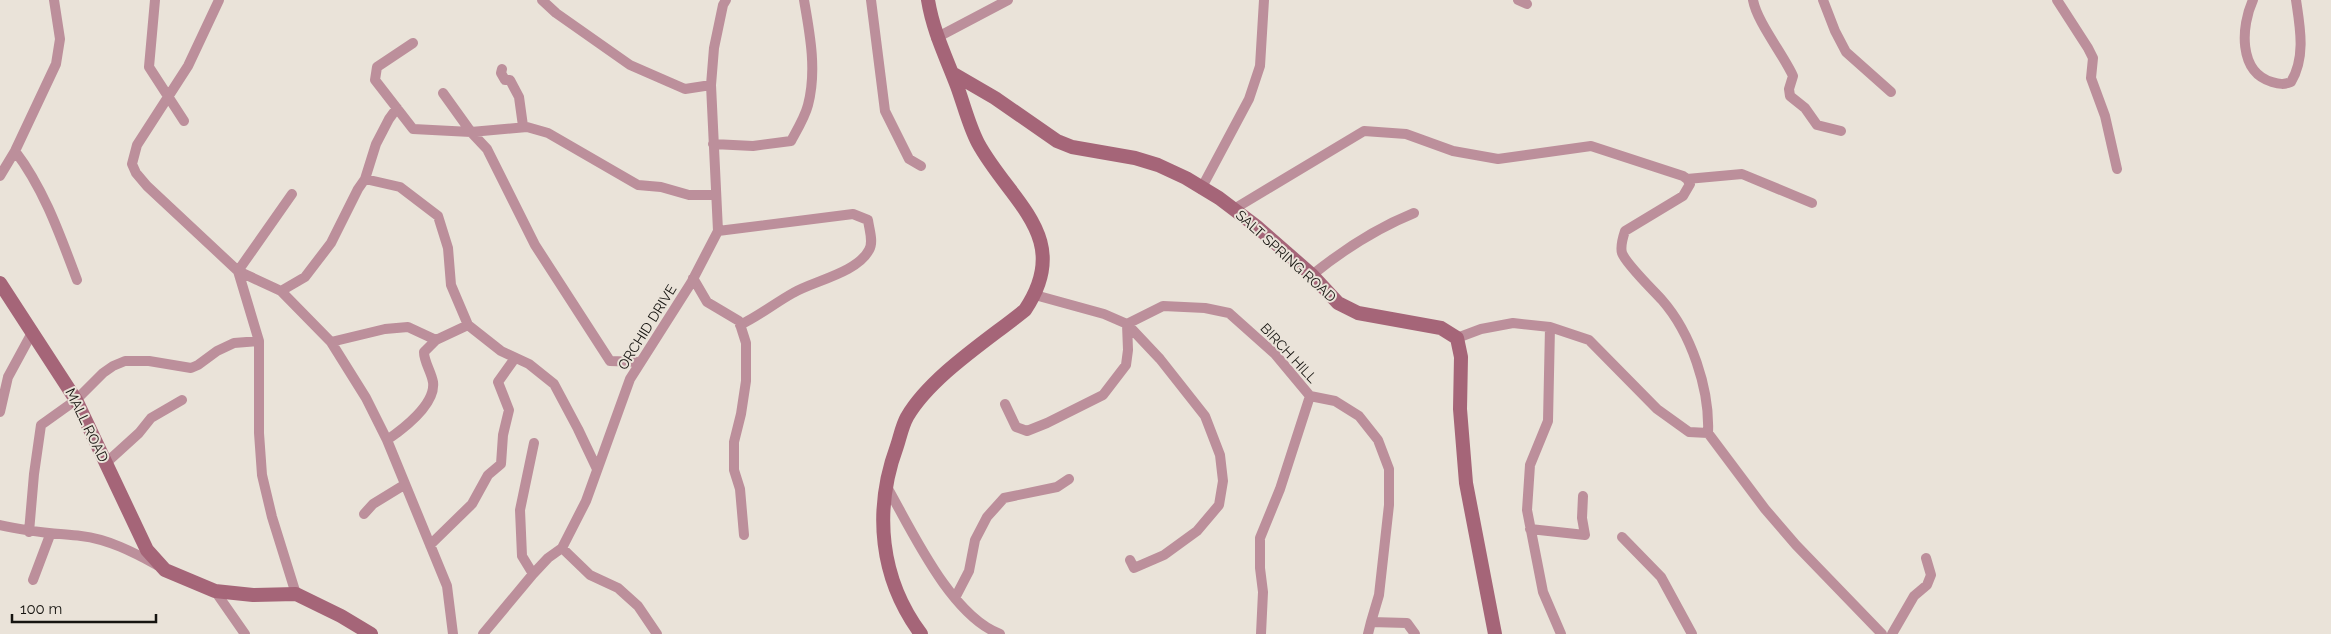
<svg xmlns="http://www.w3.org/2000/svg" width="2331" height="634" viewBox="0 0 2331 634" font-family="Raleway,sans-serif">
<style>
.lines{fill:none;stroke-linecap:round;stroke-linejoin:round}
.street{stroke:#bc8f9b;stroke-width:10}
.secondary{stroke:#a56578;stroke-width:14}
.labels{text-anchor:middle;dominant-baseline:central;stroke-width:4;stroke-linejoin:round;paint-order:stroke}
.street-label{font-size:14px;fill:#161410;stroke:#eae3d9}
</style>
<rect width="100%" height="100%" fill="#eae3d9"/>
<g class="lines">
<path class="street" d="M155,0L149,67L184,121
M219,0L188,66L137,145L132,164L136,173L147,186L238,271L281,291L331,342L366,398L387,440L447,586L453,634
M542,0L556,13L630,65L685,89L711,85
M871,0L885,111L909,159L921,166
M1518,0L1527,4
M1753,0C1757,22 1783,54 1793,76L1789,89L1790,96L1805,108L1817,125L1841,131
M1823,0L1835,31L1846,52L1891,92
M2057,0L2088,48L2093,58L2091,78L2105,116L2117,169
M2253,0C2241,26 2238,72 2272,82C2279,84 2284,85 2291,82C2306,57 2300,27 2296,0
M936,38L1008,0
M413,43L377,67L375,80L413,129L471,132L487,149L535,245L610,361L640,362
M502,69L501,73L505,80H510L519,97L523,126
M443,93L471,132L527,127L548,133L638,185L661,187L689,195H716
M713,144L753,146L791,141C797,130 805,117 808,105C817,71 810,34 804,0
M15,151C44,189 60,235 77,280
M0,176L15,151L56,64L60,39L54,0
M365,179L400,187L438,216L448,248L451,285L468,325L501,351L529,364L554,384L578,429L597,469
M1687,179L1742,174L1812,203
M1201,189L1249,99L1260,66L1264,0
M1234,209L1364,131L1406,134L1453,151L1498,159L1591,146L1683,176L1687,179L1690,184L1683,196L1625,231C1623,237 1620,246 1622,253C1626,264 1653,290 1662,300C1691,333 1710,389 1708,433
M718,231L853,214L868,220C869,229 874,242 869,250C857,273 813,281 793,293C775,303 759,316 740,325
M238,271L259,341V433L262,475L272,517L296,594
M238,271L292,194
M1312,275C1343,250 1377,228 1414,213
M693,278L707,302L739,321L746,343V381L741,414L734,442V470L740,489L744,535
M281,291L305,277L331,243L358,189L365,179L376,144L389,119L397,108
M1035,295L1104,314L1127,324L1163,306L1205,308L1229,313L1275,354L1310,396L1335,401L1359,416L1378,440L1389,469V505L1379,595L1371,622L1407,623L1415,634
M1550,327L1548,421L1530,465L1527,510L1543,592L1561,634
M1457,338L1481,329L1513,323L1550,327L1589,340L1657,409L1689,432L1708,433L1765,509L1796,545L1882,634
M331,342L385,329L408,327L436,340
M1005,404L1016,427L1027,431L1047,423L1103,395L1126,365L1128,350L1127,324L1160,359L1205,416L1220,455L1223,481L1219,505L1197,531L1164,555L1134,568L1130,560
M0,412L8,377L33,331
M387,440C403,429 436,404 433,382C431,371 424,362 424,352L436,340L468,325
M106,463L139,433L151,418L182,400
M887,487C912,531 951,616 1000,634
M364,514L373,504L404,485
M0,525C29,532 52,533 81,536C108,539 133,552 157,565
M1530,529L1585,535L1582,518L1583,496
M29,532L34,474L41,425L76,400L103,373L113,366L125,361H149L191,368L198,365L217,351L234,343L259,341
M1622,537L1661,577L1692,634
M430,545L472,504L488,475L501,464L503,435L509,410L498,382L515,358
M562,548L590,575L618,588L638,606L657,634
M533,574L522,556L520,510L534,443
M33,580L50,535
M215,591L245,634
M955,598L969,571L975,540L987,517L1004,498L1057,487L1069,479
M483,634L533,574L548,558L562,548L586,501L630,379L691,283L718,231L711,85L714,48L723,5L726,0
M1261,634L1263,592L1260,568V538L1280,489L1310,396
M1368,634L1371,622
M1892,634L1914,596L1927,585L1931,575L1926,558"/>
<path class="secondary" d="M952,73L995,98L1057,141L1072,147L1135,158L1158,165L1186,178L1219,198L1256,226L1312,275L1338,303L1358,313L1441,328L1457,338L1461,357L1460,409L1466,483L1495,634
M0,283L76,400L147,550L165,570L215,591L253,595L296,594L341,616L371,634
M921,634C880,579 873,511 897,446C900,437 902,426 907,417C931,376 988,340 1025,310C1074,237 1010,202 978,143C969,126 964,105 957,86C946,57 933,31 928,0"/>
</g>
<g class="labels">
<g class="street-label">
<text transform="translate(1286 256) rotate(42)">SALT SPRING ROAD</text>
<text transform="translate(647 327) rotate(-58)">ORCHID DRIVE</text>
<text transform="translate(1289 353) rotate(47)">BIRCH HILL</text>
<text transform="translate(87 425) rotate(64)">MALL ROAD</text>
</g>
</g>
<path d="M12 614v8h144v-8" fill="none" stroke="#161410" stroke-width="2.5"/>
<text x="20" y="614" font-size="15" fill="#161410" stroke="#eae3d9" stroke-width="4" paint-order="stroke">100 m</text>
</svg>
